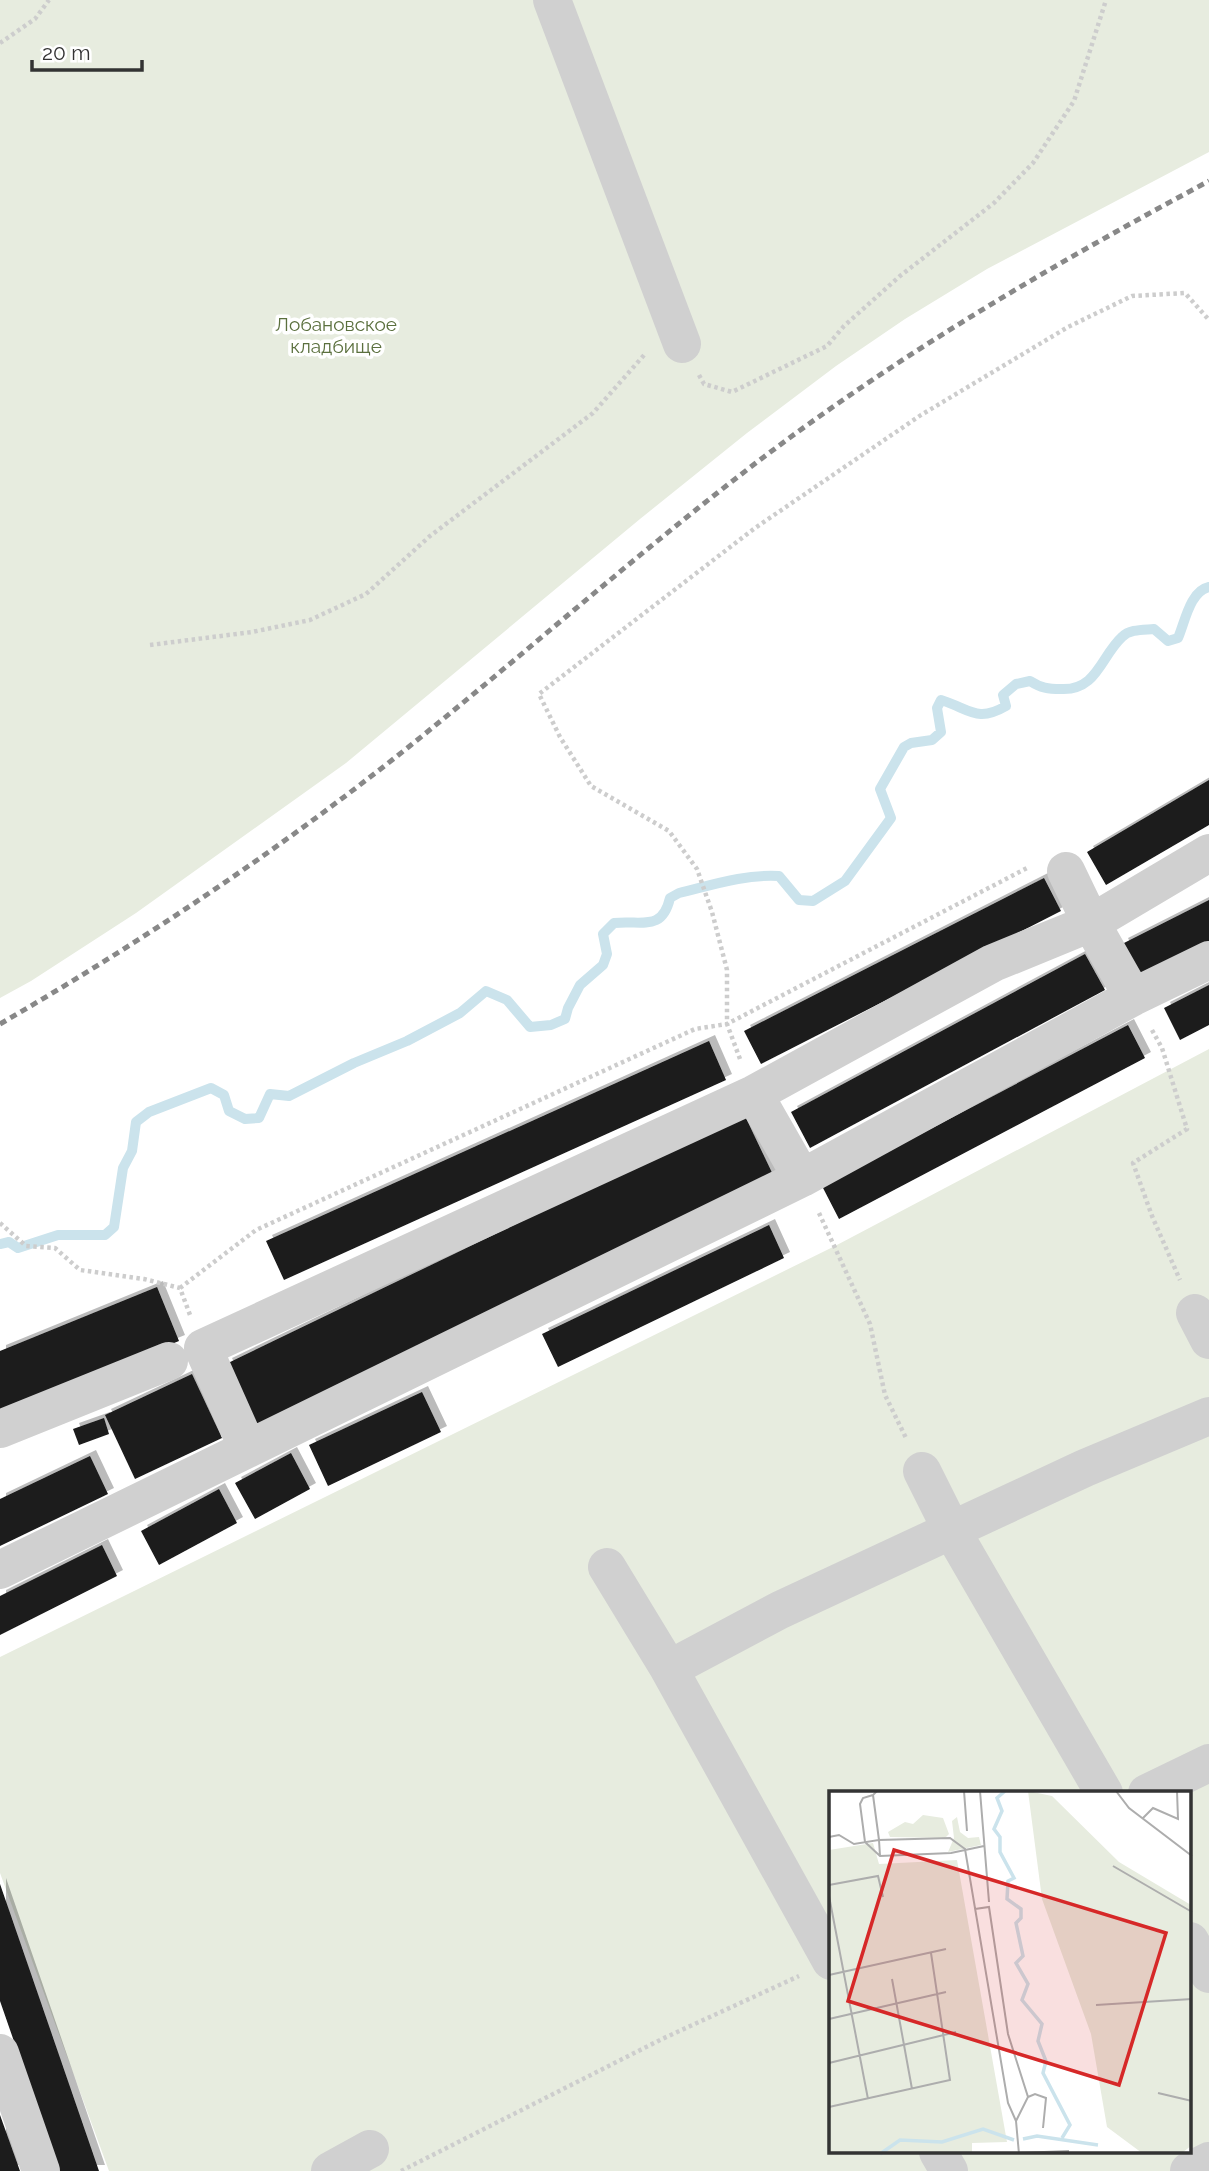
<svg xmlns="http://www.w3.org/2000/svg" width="1209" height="2171" viewBox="0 0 1209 2171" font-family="Raleway,sans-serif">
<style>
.green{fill:#e7ecdf;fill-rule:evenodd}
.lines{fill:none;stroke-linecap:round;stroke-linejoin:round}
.stream{stroke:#cbe3ec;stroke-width:10}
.building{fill:#1a1a1a;filter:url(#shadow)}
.path{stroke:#cdcdcd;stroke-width:4.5;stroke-dasharray:3.5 3.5;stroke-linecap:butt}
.minor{stroke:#d0d0d0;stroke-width:38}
.rail{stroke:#888;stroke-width:5;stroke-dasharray:7 5;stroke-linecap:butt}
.labels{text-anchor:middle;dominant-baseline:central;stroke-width:7;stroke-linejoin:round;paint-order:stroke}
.park-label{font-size:19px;fill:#5b703e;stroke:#fff}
.inset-river{fill:none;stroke:#cbe3ec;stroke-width:3.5}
.inset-road{fill:none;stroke:#adadad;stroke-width:2}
.view{fill:#d62828;fill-opacity:0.15;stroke:#d62828;stroke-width:3.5}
.inset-edge{fill:none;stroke:#333;stroke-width:3.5}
</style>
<defs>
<filter id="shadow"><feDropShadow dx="6" dy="-6" stdDeviation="0" flood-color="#0004"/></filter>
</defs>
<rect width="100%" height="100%" fill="#fff"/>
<path class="green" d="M0,0H1209V152L987,269L905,319L836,366L747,433L640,519L346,763L136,913L31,981L0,998Z
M1209,1049V2171H109L0,1873V1657L835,1246ZM831,1793H1190V2152H831Z"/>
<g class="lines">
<path class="stream" d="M0,1244L9,1242L18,1248L58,1235H105L114,1227L123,1168L132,1151L136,1122L149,1112L211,1088L224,1095L229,1111L245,1119L259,1118L270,1094L289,1096L354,1063L407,1041L460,1013L486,991L507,1000L530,1027L551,1025L565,1019L568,1008L580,985L603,965L607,954L603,934L614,923C642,920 662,932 670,898L679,893C712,885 745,874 779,876L799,900L813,901L845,881L891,818L880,789L904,747L911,743L932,740L941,732L937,708L941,700C970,709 977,723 1006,706L1003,695L1016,684L1030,681C1041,688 1048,689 1061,689C1097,691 1101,656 1122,637C1130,629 1143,630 1154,629L1168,641L1178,638C1185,622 1190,591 1209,587"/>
</g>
<path class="building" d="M1209,780V825L1106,885L1087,852Z
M1044,878L1061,911L761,1064L744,1031Z
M1209,900V943L1139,978L1122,944Z
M1085,954L1105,990L810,1148L791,1112Z
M1209,985V1025L1180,1040L1164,1008Z
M1128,1025L1145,1058L839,1219L822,1186Z
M709,1041L726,1080L284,1280L266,1241Z
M744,1114L775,1179L257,1428L226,1364Z
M769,1225L784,1258L558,1367L542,1334Z
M157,1287L179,1341L0,1413V1351Z
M192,1374L222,1438L135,1479L105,1415Z
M422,1392L441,1432L328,1486L309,1445Z
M104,1418L109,1434L79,1445L73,1429Z
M291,1453L310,1489L255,1519L235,1483Z
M90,1456L108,1494L0,1546V1499Z
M219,1489L237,1523L159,1565L141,1531Z
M102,1545L117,1576L0,1635V1596Z
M0,1884L99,2171H59L0,2001Z
M0,2115L20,2171H0Z"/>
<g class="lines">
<path class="path" d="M0,43L35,19L49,0
M699,375L704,384L732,392L827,346L844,326L900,276L994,203L1033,163L1074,101L1106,0
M150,645L252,632L310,620L366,594L430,536L593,413L645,354
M1152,1030L1162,1048L1187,1129L1133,1163L1152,1216L1180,1280
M740,1059L727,1024V970L712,912L697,869L669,831L591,786L560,737L539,694L755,528L921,415L1068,327L1132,296L1185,293L1209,320
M819,1213L870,1324L885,1395L906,1438
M0,1223L26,1246L55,1248L80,1270L144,1279L180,1288L190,1315
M180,1288L256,1230L695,1029L727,1024L1029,867
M401,2171L662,2039L799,1976"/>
<path class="minor" d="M552,0L682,344
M1066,871L1091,923L1133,997
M754,1094L802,1178
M1195,1313L1209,1340
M0,1429L169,1361
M248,1449L203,1348L754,1094L993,963L1091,923L1209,853
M922,1471L952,1531L1104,1793
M607,1567L669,1669L831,1961
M0,1570L802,1178L1133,997L1209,960
M669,1669L780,1610L1085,1468L1209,1416
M1147,1793L1209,1763
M1190,1941L1209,1974
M0,2053L41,2171
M938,2152L949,2171
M330,2171L370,2149
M1189,2171L1209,2161"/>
<path class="rail" d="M0,1024C143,941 282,848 411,745C538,643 660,533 792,436C924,340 1065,258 1209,181"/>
</g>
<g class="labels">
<g class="park-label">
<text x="336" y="324">Лобановское<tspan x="336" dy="22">кладбище</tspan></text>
</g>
</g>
<g transform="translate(829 1791)">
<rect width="362" height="362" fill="#fff"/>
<path d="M199,0L223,5L290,71L362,114L363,354L353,362H313L278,336L262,243L213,108ZM94,24L114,27L120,43L116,47L61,46L59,41L76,31L84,33ZM128,26L131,41L139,47L150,46L152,54L119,61L125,47L123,30ZM44,52L50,73L128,69L178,351L143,352V362L0,363V59Z" fill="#e7ecdf"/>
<path class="inset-river" d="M176,0L168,7L173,20L165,38L171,46V61L185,87L179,90L178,108L192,118V127L187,132L194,165L187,172L199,193L193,209L213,233L209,250L217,270L214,282L241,334L233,347M194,348L208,345L269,354M51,363L71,349L113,351L154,338L185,349"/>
<path class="inset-road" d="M135,0L138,40M151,0L160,111M287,0L300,17L363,65M44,4L34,7L31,13L36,51L51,65L122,62L155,55M314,27L324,17L349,28L348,0M0,46L10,44L25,53L50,49L44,4L48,0M51,65L50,49L121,47L136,58L179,312L187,330M284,75L363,121M0,94L49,85L54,106M0,105L39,308M146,118L160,116L179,243L199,306L187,330L190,363M0,184L117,158M63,188L83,298M267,214L363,208M0,228L117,201M0,272L127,241M329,302L363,310M199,306L206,303L217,307L214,337M0,316L121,289L102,162M190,362L240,360"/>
<path class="view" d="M65,59L337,142L290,294L19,210Z"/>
<rect width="362" height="362" class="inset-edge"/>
</g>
<path d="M32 60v10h110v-10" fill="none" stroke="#333333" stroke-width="3.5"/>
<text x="42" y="60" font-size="21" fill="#333333" stroke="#ffffff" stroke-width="5" paint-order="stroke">20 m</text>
</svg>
